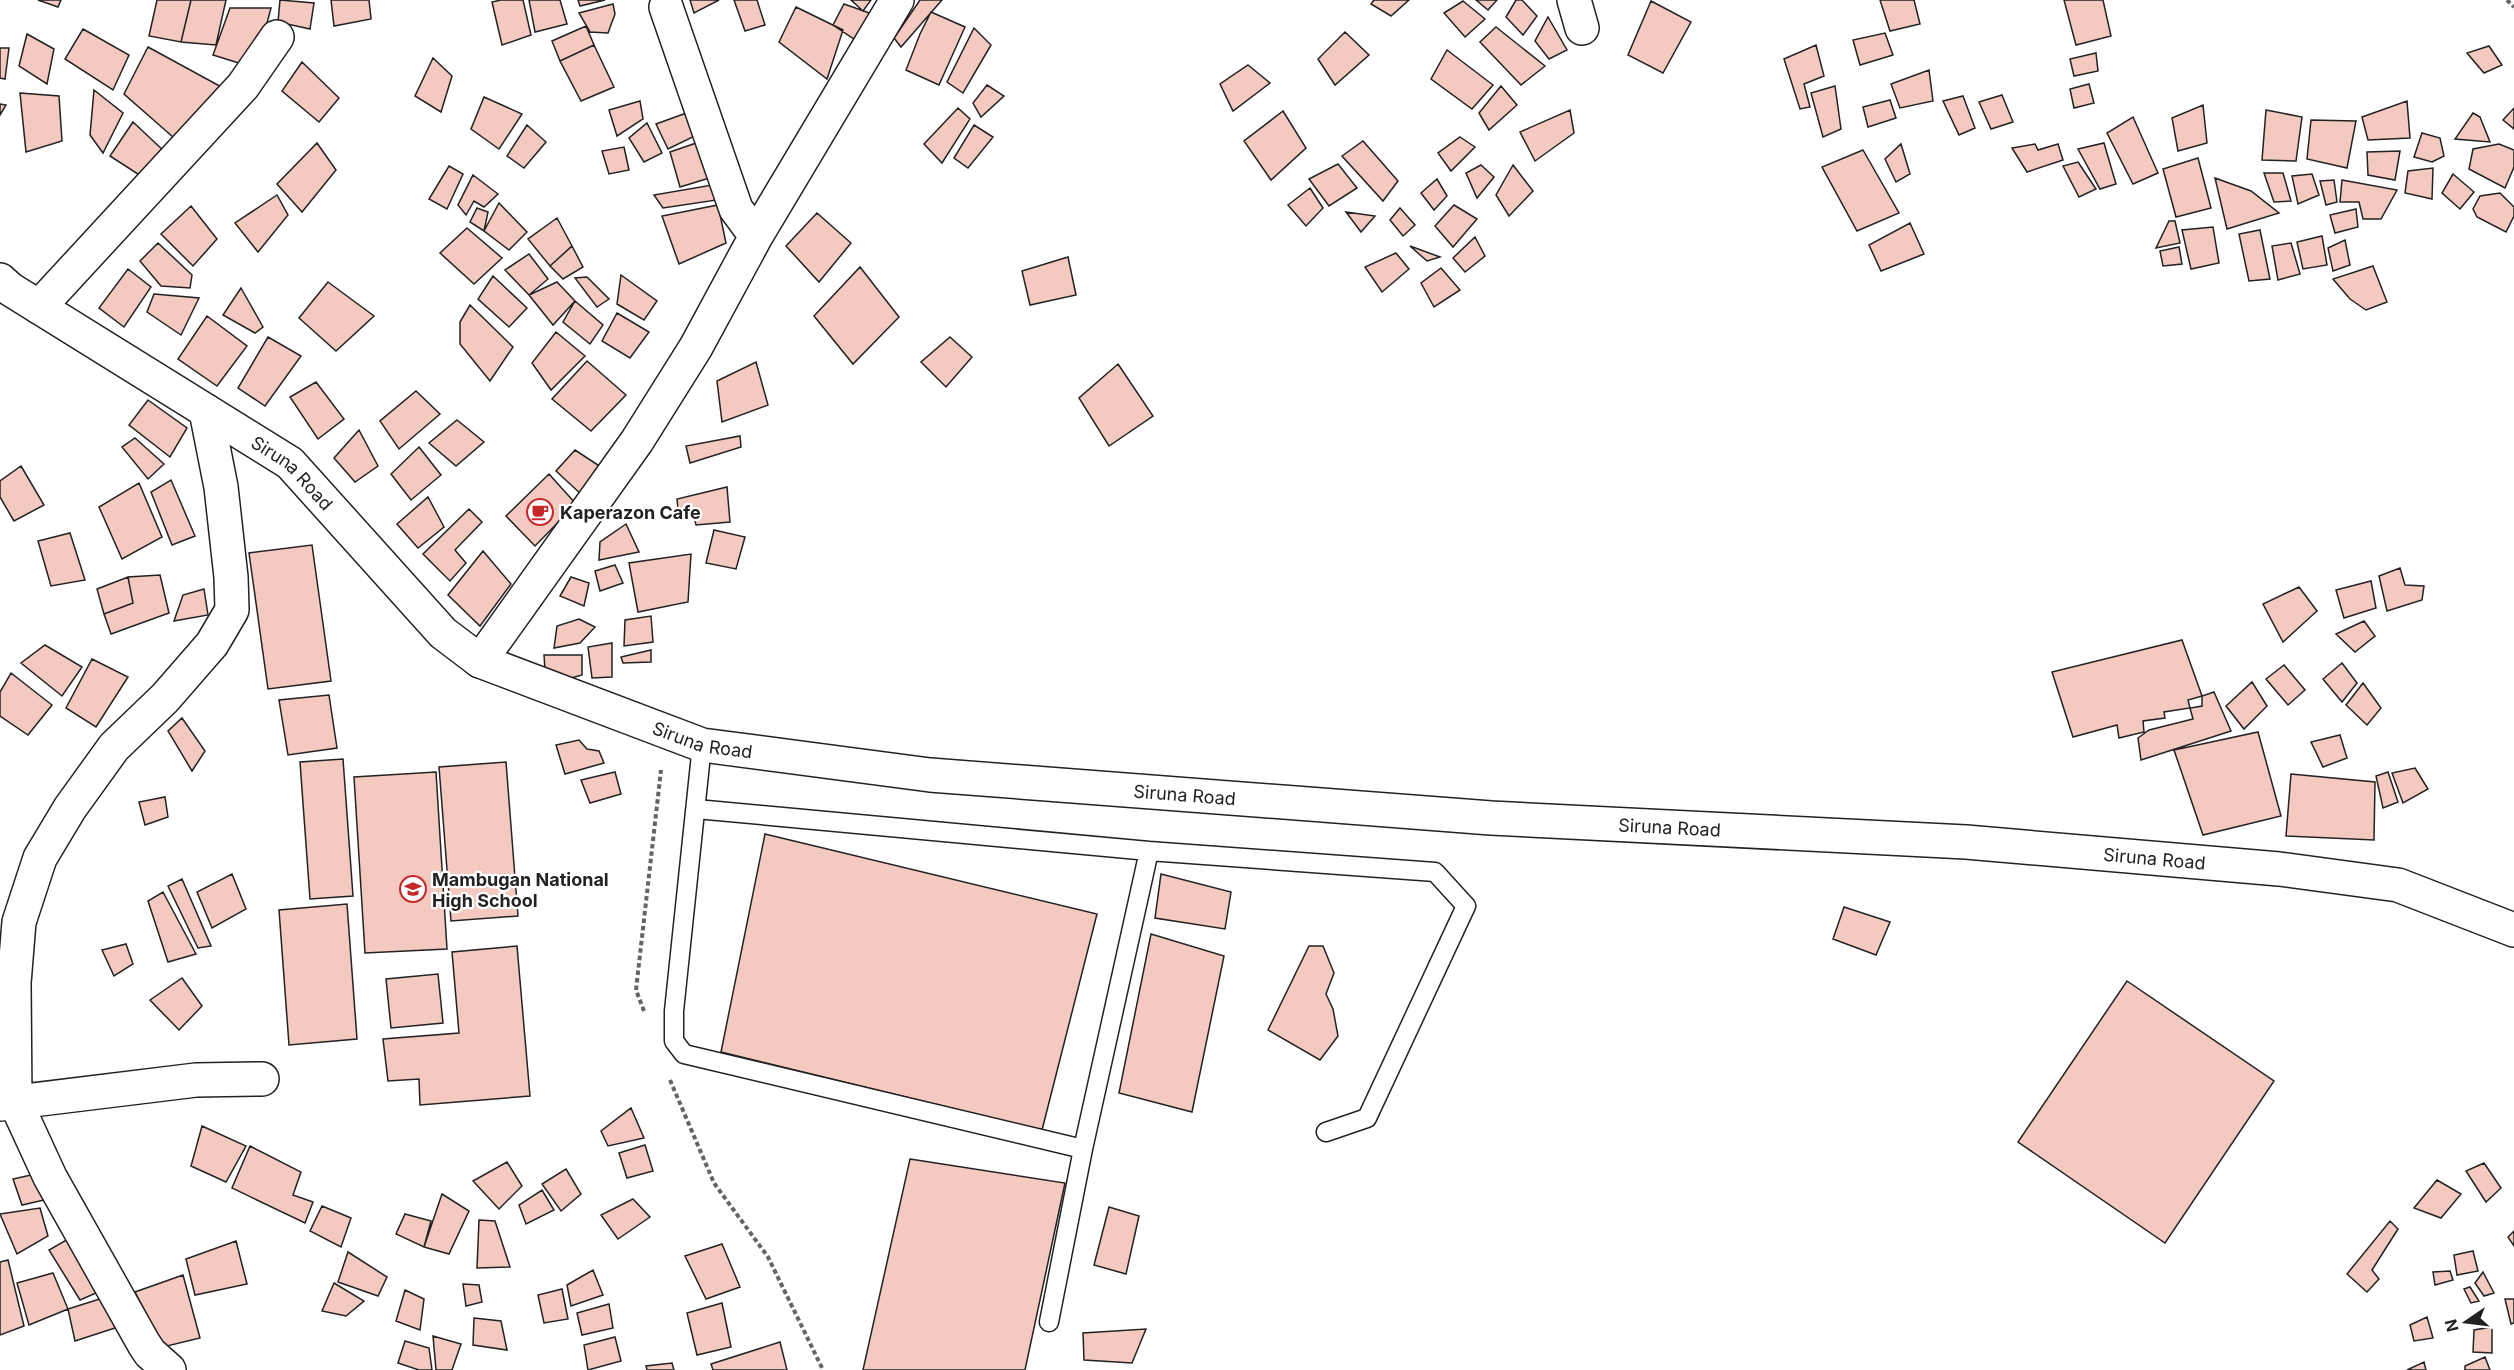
<svg xmlns="http://www.w3.org/2000/svg" width="2514" height="1370" viewBox="0 0 2514 1370" font-family="Inter,sans-serif">
<style>
.building{fill:#f3c9c0;stroke:#222;stroke-width:1.5}
.lines{fill:none;stroke-linecap:round;stroke-linejoin:round}
.service-casing{stroke:#222;stroke-width:21}
.minor-casing{stroke:#222;stroke-width:36}
.tertiary-casing{stroke:#222;stroke-width:36}
.path{stroke:#646464;stroke-width:4;stroke-dasharray:4.5 3;stroke-linecap:butt}
.service{stroke:#fff;stroke-width:18}
.minor{stroke:#fff;stroke-width:33}
.tertiary{stroke:#fff;stroke-width:33}
.labels{text-anchor:middle;dominant-baseline:central;stroke-width:4.5;stroke-linejoin:round;paint-order:stroke}
.street-label{font-size:18px;fill:#222;stroke:#fff}
.poi-label{font-size:18px;font-weight:bold;fill:#222;stroke:#fff;text-anchor:start}
</style>
<rect width="100%" height="100%" fill="#fff"/>
<path class="building" d="M38,0H61L58,7Z
M157,0H191L181,42L149,36Z
M191,0H226L216,45L181,42Z
M280,0L314,3L310,29L278,22Z
M331,0H369L371,19L334,26Z
M501,0H523L531,35L502,45L492,2Z
M529,0H560L567,24L535,32Z
M578,0H605L580,6Z
M690,0H719L694,13Z
M734,0H757L765,25L745,31Z
M851,0H871L863,11Z
M920,0H942L901,47L894,38Z
M1374,0H1409L1391,16L1371,4Z
M1476,0H1497L1488,10Z
M1516,0H1522L1537,16L1523,35L1506,17Z
M1880,0H1914L1920,24L1890,31Z
M2064,0H2103L2111,36L2076,45Z
M1463,1L1485,19L1465,37L1444,13Z
M1651,1L1691,22L1663,73L1628,55Z
M613,4L615,14L608,33L590,32L579,13Z
M844,4L875,15L863,45L833,25Z
M796,7L843,30L827,79L779,42Z
M230,8H271L255,68L213,55Z
M931,12L965,27L939,85L906,70L920,34Z
M1548,17L1567,50L1549,59L1535,41Z
M586,26L594,45L560,61L552,41Z
M1496,27L1545,66L1521,85L1480,42Z
M974,28L991,45L963,93L947,82Z
M83,29L129,55L113,90L65,59Z
M1345,32L1369,55L1335,85L1318,59Z
M1885,33L1893,55L1860,65L1853,40Z
M27,34L54,49L47,84L19,66Z
M594,45L614,87L581,101L560,61Z
M1816,45L1824,76L1804,84L1810,107L1800,109L1784,59Z
M2489,46L2502,65L2484,73L2467,53Z
M148,47L227,90L182,145L124,94Z
M0,48H9L5,79L0,78Z
M1447,50L1493,85L1472,109L1431,79Z
M2096,53L2098,71L2074,76L2070,59Z
M433,58L452,76L441,112L415,96Z
M302,62L339,98L319,122L282,91Z
M1248,65L1270,83L1233,111L1220,84Z
M1929,70L1933,101L1900,108L1891,84Z
M2089,84L2094,103L2074,108L2070,89Z
M987,85L1004,96L981,117L973,103Z
M1501,86L1517,105L1489,130L1479,113Z
M1835,86L1841,129L1823,137L1811,93Z
M94,90L123,113L103,153L90,135Z
M20,93L59,96L62,141L26,152Z
M2002,95L2013,122L1991,129L1979,102Z
M1963,96L1975,128L1959,135L1943,101Z
M484,97L522,114L499,149L471,129Z
M1890,100L1896,118L1868,127L1863,107Z
M640,101L643,119L617,136L609,110Z
M2407,101L2410,138L2368,140L2362,117Z
M0,104L6,105L0,115Z
M2203,105L2207,143L2178,151L2172,118Z
M958,108L970,119L942,163L924,144Z
M2514,108V129L2503,120Z
M1570,110L1574,133L1535,161L1520,132Z
M2266,110L2302,117L2296,161L2262,160Z
M692,111L701,133L668,149L656,124Z
M1283,111L1306,148L1271,180L1244,141Z
M2473,113L2480,117L2490,142L2455,139Z
M2133,117L2158,173L2133,184L2107,133Z
M2311,120L2356,121L2347,168L2307,159Z
M133,122L166,153L144,178L110,156Z
M647,123L662,153L644,162L629,138Z
M527,125L546,142L524,168L507,156Z
M974,125L993,137L968,168L954,158Z
M2422,133L2440,138L2444,156L2432,162L2414,157Z
M1460,137L1475,147L1451,171L1438,153Z
M702,141L716,176L680,187L670,152Z
M1363,141L1398,181L1383,201L1342,156Z
M317,143L336,170L302,212L277,184Z
M2104,143L2116,184L2100,189L2078,149Z
M1901,144L1910,174L1896,182L1885,159Z
M2035,144L2038,150L2058,144L2063,160L2027,172L2012,148Z
M2499,144L2514,150V167L2505,188L2469,169L2473,149Z
M624,147L629,170L609,174L602,151Z
M1863,150L1899,213L1857,231L1822,167Z
M2400,151L2395,180L2368,175L2367,152Z
M2198,158L2211,208L2176,217L2163,169Z
M2078,162L2096,189L2079,197L2063,166Z
M1338,164L1357,188L1329,206L1309,179Z
M1481,165L1494,177L1477,198L1466,173Z
M1513,165L1533,191L1509,216L1496,195Z
M449,166L463,174L447,209L429,199Z
M2433,168L2432,199L2405,193L2408,171Z
M2264,173H2283L2291,201L2274,202Z
M2312,174L2319,195L2298,204L2292,176Z
M2453,174L2474,192L2460,209L2442,193Z
M473,175L498,194L484,207L474,201L466,215L458,205Z
M2215,178L2251,191L2279,213L2227,229Z
M1437,179L1447,196L1434,210L1421,193Z
M2334,180L2337,202L2326,205L2320,181Z
M2342,180L2397,190L2381,219H2363L2359,202H2340Z
M712,185L717,200L663,208L654,195Z
M1310,188L1323,208L1306,226L1288,205Z
M2500,193L2514,207V216L2506,232L2477,217L2473,209L2480,196Z
M277,195L288,215L258,252L235,223Z
M499,203L527,232L509,250L484,231Z
M718,205L726,243L679,264L662,216Z
M1454,205L1477,219L1453,247L1435,226Z
M191,206L217,239L193,266L161,234Z
M477,208L488,212L484,231L470,222Z
M1400,208L1415,225L1403,236L1390,220Z
M2356,209L2358,227L2335,233L2330,215Z
M1346,212L1375,216L1361,232Z
M817,213L851,243L819,282L786,246Z
M557,218L572,246L550,266L528,239Z
M2169,221H2175L2180,243L2156,248Z
M1910,223L1924,254L1881,271L1869,245Z
M2213,227L2219,263L2191,269L2182,230Z
M467,228L502,258L474,284L440,253Z
M2260,230L2270,279L2249,281L2239,234Z
M2322,236L2327,265L2303,269L2297,242Z
M1475,237L1485,256L1465,272L1453,258Z
M2345,240L2350,265L2333,271L2328,248Z
M158,243L192,275L190,288L161,286L140,261Z
M2291,243L2300,274L2278,280L2272,246Z
M572,246L583,267L563,279L550,266Z
M1410,246L1440,257L1427,261Z
M2179,247L2182,264L2163,266L2160,251Z
M1396,253L1409,269L1382,292L1365,267Z
M529,254L548,279L529,295L505,270Z
M1068,257L1076,295L1030,305L1022,271Z
M2373,266L2387,302L2366,310L2350,299L2333,279Z
M860,267L899,317L853,364L814,316Z
M1441,268L1460,290L1434,307L1421,283Z
M128,269L151,287L124,327L99,308Z
M621,275L657,301L644,320L617,304Z
M493,276L527,308L509,327L478,299Z
M587,277L609,299L597,307L575,278Z
M328,282L374,316L336,351L299,318Z
M557,282L575,301L553,325L529,295Z
M241,288L263,327L255,333L223,315Z
M154,294L199,298L181,335L147,312Z
M575,301L603,325L590,344L563,322Z
M470,305L513,347L490,381L460,344V322Z
M617,313L649,332L630,358L602,341Z
M207,316L247,346L217,386L178,359Z
M556,332L585,356L551,390L532,363Z
M268,337L301,356L265,406L238,388Z
M950,337L972,357L946,387L921,362Z
M587,361L626,395L591,431L552,399Z
M756,362L768,405L722,422L717,381Z
M1118,364L1153,416L1109,446L1079,398Z
M316,382L344,419L318,439L290,397Z
M416,391L440,414L399,449L380,421Z
M148,400L187,428L170,457L129,425Z
M457,420L484,442L456,466L429,443Z
M359,430L378,466L355,482L334,458Z
M740,436L741,447L690,463L686,446Z
M135,438L164,464L148,479L122,447Z
M419,447L441,475L411,500L391,474Z
M575,450L604,469L583,496L556,471Z
M21,466L44,505L14,521L0,497V481Z
M549,474L576,504L535,546L506,516Z
M171,480L195,536L172,545L151,492Z
M139,483L162,537L122,559L99,507Z
M727,487L730,522L696,525L694,517L679,519L677,499Z
M428,497L444,527L418,548L397,524Z
M469,509L482,522L455,550L466,563L450,581L423,554Z
M626,524L639,552L599,560L600,542Z
M714,530L745,537L736,569L706,563Z
M70,533L85,580L51,586L38,541Z
M312,545L331,681L268,689L249,553Z
M483,551L511,584L480,626L448,595Z
M691,554L688,602L638,612L629,563Z
M615,565L623,583L600,591L595,571Z
M2400,568L2405,585L2424,586L2422,600L2387,611L2379,576Z
M160,575L169,613L111,634L104,614L133,603L128,577Z
M128,577L133,603L104,614L97,589Z
M571,577L589,583L584,606L560,596Z
M2371,581L2376,608L2344,618L2336,590Z
M2299,587L2317,611L2283,642L2263,604Z
M204,589L208,615L174,621L183,595Z
M651,616L653,642L624,646L625,620Z
M579,619L595,627L580,643L554,648L557,626Z
M2364,621L2375,636L2355,652L2336,634Z
M2182,640L2202,696L2188,700L2190,708L2164,712L2165,718L2143,721L2144,732L2119,738L2117,725L2073,737L2052,672Z
M612,643V677L592,678L588,647Z
M45,645L82,667L62,696L21,663Z
M651,650V662L623,663L621,657Z
M544,655H582V675L546,685Z
M92,659L128,677L96,727L66,708Z
M2342,663L2357,683L2342,702L2323,679Z
M2284,665L2305,690L2288,705L2266,679Z
M11,673L52,705L28,735L0,716V692Z
M2252,682L2267,706L2244,729L2226,706Z
M2363,683L2381,708L2367,725L2346,705Z
M2214,692L2231,731L2141,760L2138,738L2149,730L2193,719L2190,708L2202,706V696Z
M329,695L337,748L288,755L279,700Z
M182,718L205,751L192,771L168,731Z
M2258,732L2281,816L2203,835L2174,750Z
M2340,735L2347,758L2323,767L2311,742Z
M579,740L587,749L599,751L604,763L565,774L556,745Z
M343,759L353,896L310,899L300,762Z
M506,762L518,916L451,921L439,767Z
M2415,768L2428,789L2403,803L2392,773Z
M436,772L447,949L365,953L354,777Z
M615,772L621,794L590,803L581,780Z
M2388,772L2398,802L2383,808L2376,776Z
M2291,774L2375,782L2374,840L2286,836Z
M165,797L168,817L145,825L139,802Z
M765,834L1097,914L1042,1130L721,1052Z
M232,874L246,909L212,928L197,892Z
M1161,874L1231,892L1225,929L1155,918Z
M182,879L211,946L198,948L168,886Z
M163,892L196,954L168,962L148,901Z
M347,904L357,1039L289,1045L279,910Z
M1844,907L1890,922L1876,955L1833,939Z
M1151,934L1224,956L1192,1112L1119,1093Z
M126,944L133,964L114,976L102,950Z
M517,946L530,1096L420,1105L419,1079L388,1081L383,1039L459,1033L452,952Z
M1309,946H1323L1334,973L1326,994L1333,1009L1338,1036L1320,1060L1268,1030Z
M438,974L443,1023L391,1028L386,979Z
M182,978L202,1006L179,1030L150,1000Z
M2127,981L2274,1081L2165,1243L2018,1142Z
M631,1108L644,1138L608,1146L601,1131Z
M202,1126L246,1146L226,1182L191,1166Z
M645,1145L653,1171L627,1178L619,1153Z
M250,1146L301,1172L293,1195L313,1202L305,1223L232,1188Z
M910,1159L1065,1183L1025,1370H863Z
M507,1162L522,1186L499,1209L473,1181Z
M2484,1163L2501,1188L2486,1202L2466,1171Z
M566,1169L581,1194L561,1211L542,1184Z
M40,1173L44,1200L22,1205L13,1179Z
M2437,1180L2461,1194L2441,1218L2414,1208Z
M542,1190L554,1210L526,1224L519,1205Z
M442,1194L469,1211L449,1254L424,1247Z
M633,1199L650,1217L618,1239L601,1215Z
M322,1206L351,1218L341,1247L310,1231Z
M1109,1207L1139,1216L1126,1274L1094,1265Z
M40,1208L48,1236L17,1254L0,1214Z
M405,1214L431,1221L424,1247L396,1234Z
M479,1220L495,1221L510,1267L477,1268Z
M2390,1221L2398,1229L2372,1270L2379,1279L2367,1292L2347,1274Z
M2514,1231V1246L2508,1237Z
M75,1235L103,1290L80,1300L49,1250Z
M236,1241L247,1284L195,1295L186,1259Z
M722,1244L740,1287L706,1299L685,1256Z
M2473,1251L2478,1271L2457,1275L2454,1255Z
M348,1252L387,1277L378,1296L338,1282Z
M8,1260L24,1326L0,1335V1262Z
M593,1270L603,1295L571,1306L567,1285Z
M2450,1271L2453,1280L2435,1285L2433,1272Z
M2483,1272L2494,1293L2484,1296L2475,1283Z
M53,1273L68,1309L29,1325L17,1283Z
M183,1275L200,1338L163,1347L135,1292Z
M334,1283L364,1301L346,1316L322,1311Z
M463,1284L479,1285L482,1302L466,1306Z
M2470,1287L2479,1301L2471,1303L2464,1289Z
M562,1289L568,1319L544,1323L538,1295Z
M405,1290L424,1299L420,1330L396,1321Z
M109,1296L115,1328L75,1341L68,1309Z
M2505,1299H2514V1323L2511,1324Z
M722,1303L731,1347L697,1355L687,1313Z
M609,1304L613,1328L582,1335L577,1313Z
M2427,1317L2433,1338L2414,1341L2410,1325Z
M474,1318L501,1321L507,1350L473,1345Z
M2492,1327V1353L2473,1352L2474,1330Z
M1146,1329L1132,1363L1084,1360L1083,1333Z
M433,1336L461,1344L452,1370H436Z
M615,1337L621,1361L588,1370L584,1345Z
M405,1341L429,1348L432,1370H419L398,1363Z
M780,1342L787,1370H713L711,1364Z
M2485,1357L2490,1370H2465V1366Z
M2424,1362L2426,1370H2407Z
M672,1363L674,1370H647L646,1366Z"/>
<g class="lines">
<defs>
<path id="service" d="M702,745L674,1011V1041L684,1054L1083,1149
M696,809L1149,851L1083,1149L1049,1322
M1149,851L1435,872L1466,906L1367,1118L1326,1132"/>
<path id="minor" d="M1574,0L1582,28
M666,7L736,209L756,236
M39,307L243,86L277,37
M480,661L637,441L696,347L756,236L897,0
M0,1104L196,1080L262,1079
M169,1370L150,1353L144,1344L50,1177L15,1101L14,983L19,922L40,858L70,808L114,747L165,698L212,644L232,610L231,577L221,487L206,411"/>
<g id="tertiary">
<path id="s1" d="M0,280L10,289L290,463L443,633L480,661L702,745L930,775L1491,818L1966,842L2279,869L2398,885L2514,930"/>
</g>
</defs>
<use href="#service" class="service-casing"/>
<use href="#minor" class="minor-casing"/>
<use href="#tertiary" class="tertiary-casing"/>
<path class="path" d="M2507,0L2514,7
M644,1011L636,990L661,770
M670,1080L714,1183L768,1257L823,1370"/>
<use href="#service" class="service"/>
<use href="#minor" class="minor"/>
<use href="#tertiary" class="tertiary"/>
</g>
<defs>
<symbol id="cafe-ring" viewBox="-11 -11 22 22"><circle r="9.5" fill="#fff" stroke="#c62828" stroke-width="1.5"/><path d="M-5.5-4.5H6V0H3Q3 3.5 0 3.5H-2.5Q-5.5 3.5-5.5 0ZM3-3.2v2h1.7v-2ZM-6 4.5H4V6H-6Z" fill="#c62828"/></symbol>
<symbol id="school-ring" viewBox="-11 -11 22 22"><circle r="9.5" fill="#fff" stroke="#c62828" stroke-width="1.5"/><path d="M0-5L7-2L0 1L-7-2ZM-4 1L0 2.5L4 1V4Q0 6-4 4Z" fill="#c62828"/></symbol>
</defs>
<g fill-rule="evenodd">
<use href="#cafe-ring" x="525" y="497" width="30" height="30"/>
<use href="#school-ring" x="398" y="874" width="30" height="30"/>
</g>
<g class="labels">
<g class="street-label">
<text stroke="none"><textPath href="#s1" startOffset="351">Siruna Road</textPath></text>
<text stroke="none"><textPath href="#s1" startOffset="855">Siruna Road</textPath></text>
<text stroke="none"><textPath href="#s1" startOffset="1341">Siruna Road</textPath></text>
<text stroke="none"><textPath href="#s1" startOffset="1827">Siruna Road</textPath></text>
<text stroke="none"><textPath href="#s1" startOffset="2313">Siruna Road</textPath></text>
</g>
<g class="poi-label">
<text x="560" y="512">Kaperazon Cafe</text>
<text x="432" y="879">Mambugan National<tspan x="432" dy="21">High School</tspan></text>
</g>
</g>
<g transform="translate(2466 1322) rotate(256)" stroke="#ffffff" stroke-width="4.5" paint-order="stroke">
<path d="M0-4.5L10 22L0 15L-10 22Z" fill="#222222"/>
<text y="-9" font-size="16" font-weight="bold" text-anchor="middle" fill="#222222">N</text>
</g>
</svg>
